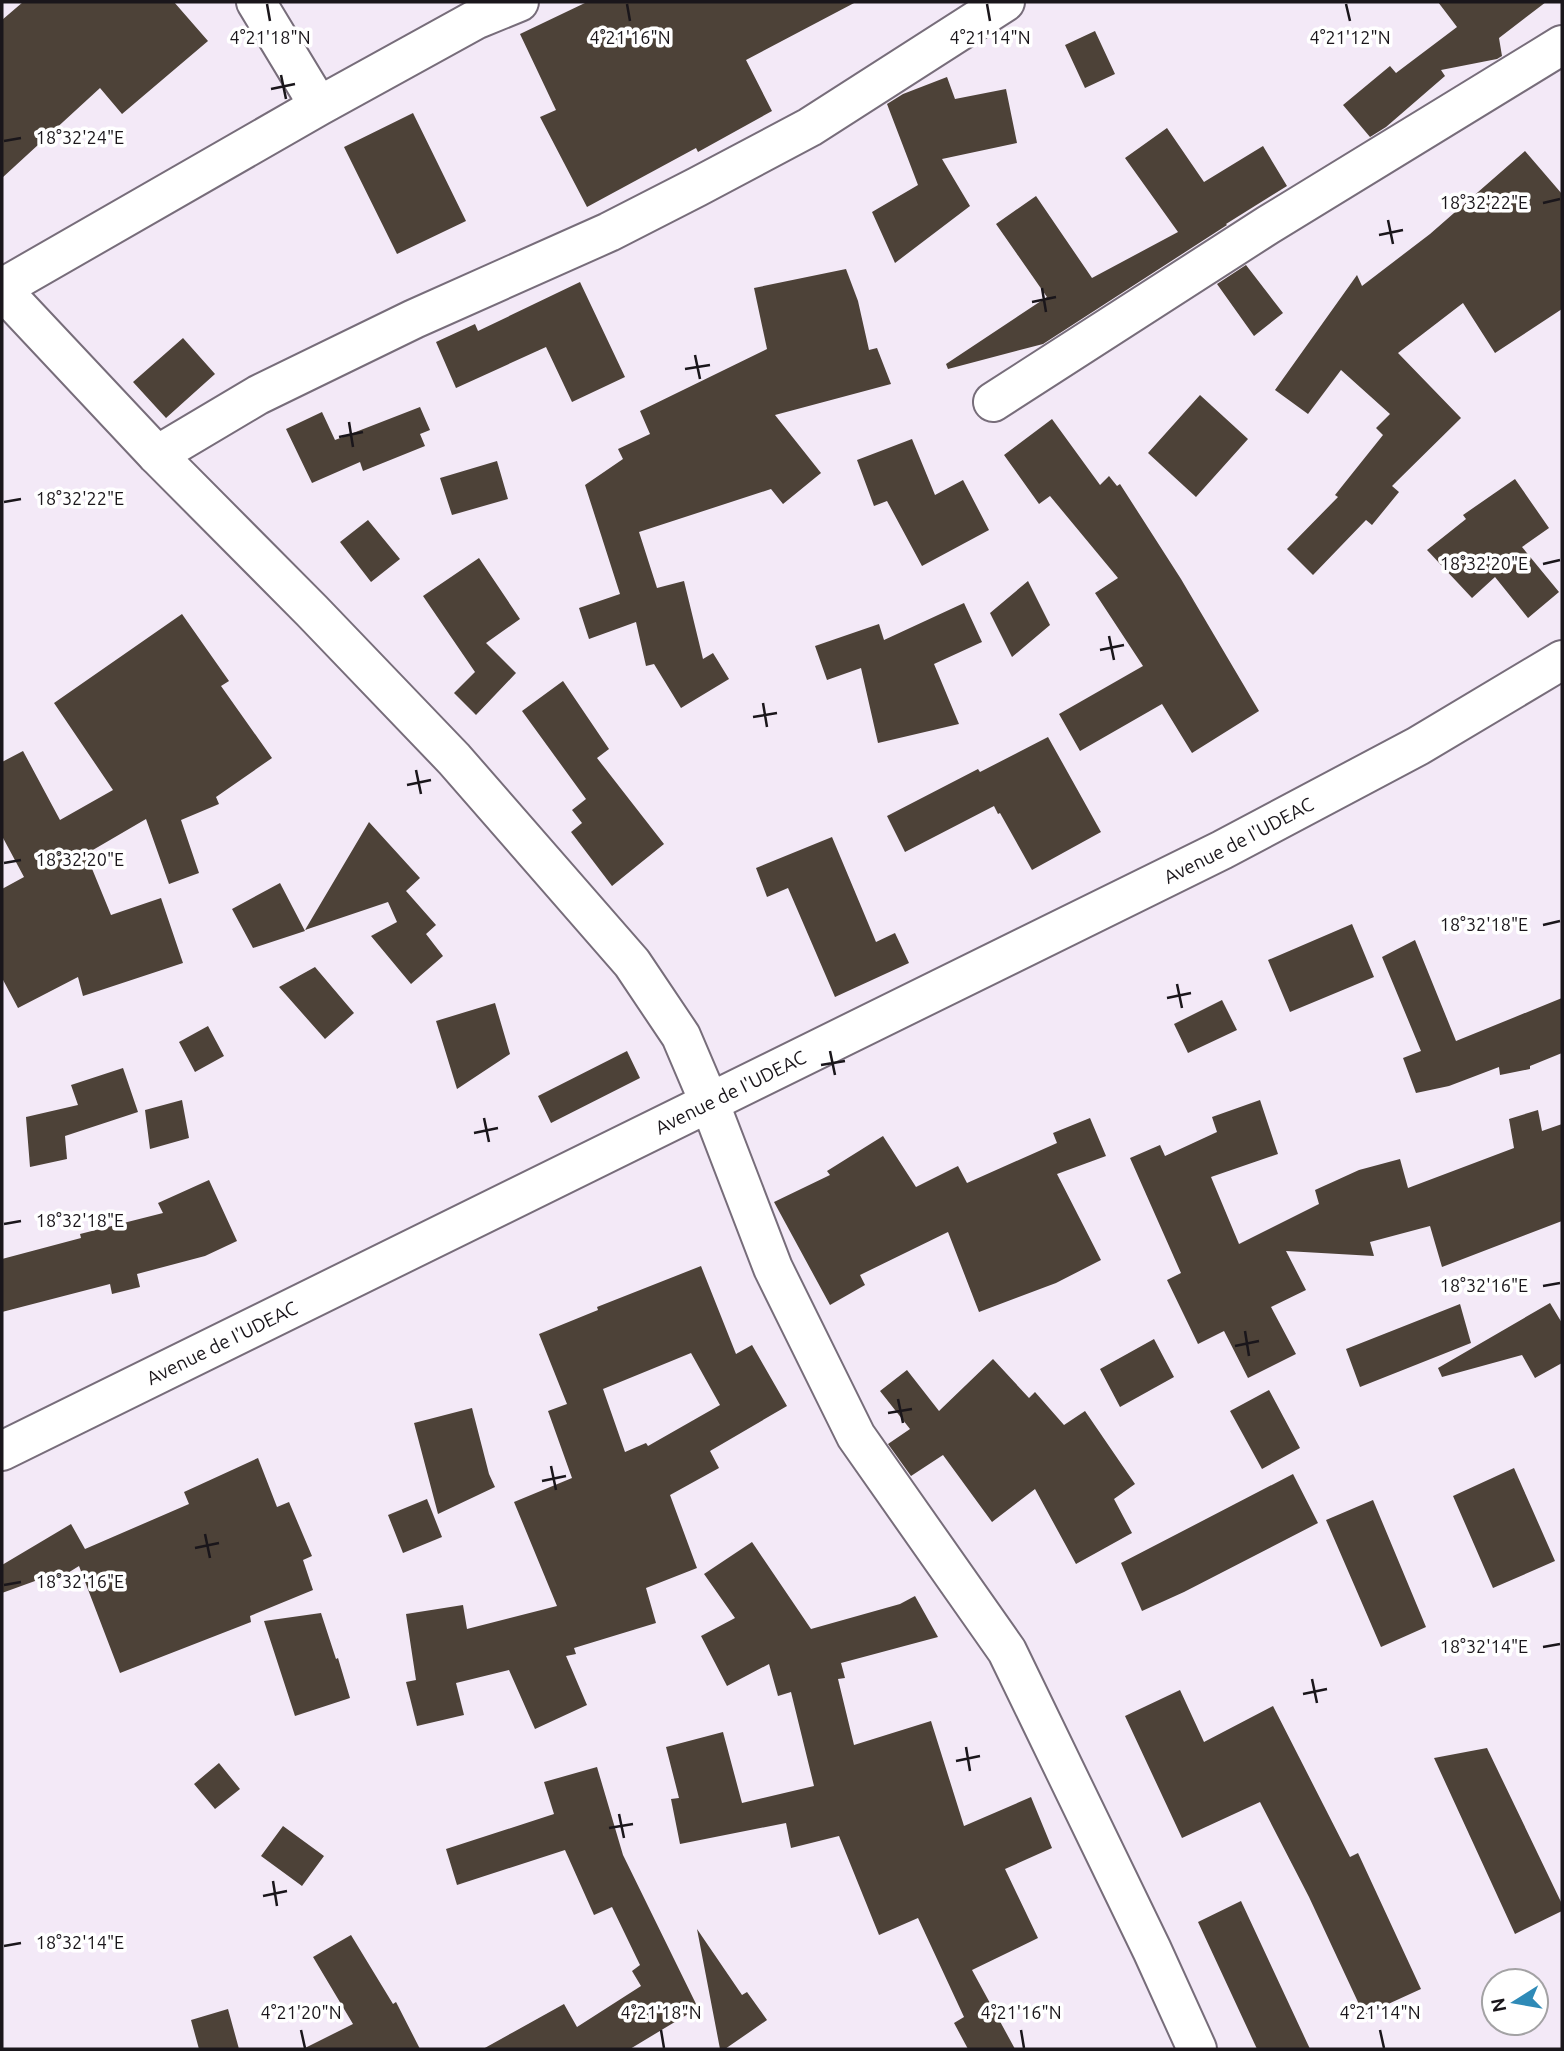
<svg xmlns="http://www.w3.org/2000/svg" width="1564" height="2051" viewBox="0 0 1564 2051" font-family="Ubuntu,sans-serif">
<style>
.building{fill:#4d4238;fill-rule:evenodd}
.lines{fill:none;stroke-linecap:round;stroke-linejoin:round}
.minor-casing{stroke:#776d7a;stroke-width:42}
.tertiary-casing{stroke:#776d7a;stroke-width:42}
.secondary-casing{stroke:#776d7a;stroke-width:42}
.minor{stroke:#fff;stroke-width:38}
.tertiary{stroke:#fff;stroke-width:38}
.secondary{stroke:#fff;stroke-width:38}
.ticks{fill:none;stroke:#1a161b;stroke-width:2.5}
.labels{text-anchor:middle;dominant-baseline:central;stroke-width:7;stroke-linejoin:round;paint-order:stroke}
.street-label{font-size:19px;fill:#1a161b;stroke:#fff}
.ticks-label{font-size:18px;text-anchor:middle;fill:#1a161b;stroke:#fff;stroke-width:7;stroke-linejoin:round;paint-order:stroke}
</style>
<rect width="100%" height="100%" fill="#f3e9f7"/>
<path class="building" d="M23,2H174L208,41L122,114L100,88L2,178V20Z
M587,2H856L746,60L772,111L698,152L696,148L587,207L540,117L556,110L520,34Z
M1438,2H1546L1499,38L1502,56L1497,59L1441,70L1445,76L1386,127L1370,137L1343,105L1390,66L1396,73L1457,27Z
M1095,31L1115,74L1085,88L1065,45Z
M947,77L955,99L1006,89L1017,143L942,159L970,206L895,263L872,212L918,185L887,104L903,94Z
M413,113L466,221L397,254L344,147Z
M1167,128L1204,182L1263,146L1287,186L1226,224L1227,225L1043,344L948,369L946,364L1047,297L996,224L1036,196L1092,278L1178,232L1125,158Z
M1525,151L1562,194V309L1495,353L1463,303L1398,353L1461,418L1392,486L1399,492L1372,525L1366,520L1313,575L1287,549L1338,497L1335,495L1383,435L1376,428L1390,414L1341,370L1308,414L1275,390L1357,275L1362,286L1430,234Z
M1246,265L1283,313L1254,336L1217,284Z
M846,269L858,301L869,350L877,348L891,384L775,415L821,473L783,504L771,489L639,532L657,588L684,581L703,659L713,653L729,679L681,708L654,664L646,666L636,622L589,639L579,608L620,594L585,485L623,459L618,449L650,434L640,411L767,349L754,288Z
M580,282L625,377L572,402L546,347L456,388L436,342L475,324L478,331Z
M183,338L215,374L166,418L133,382Z
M1200,395L1248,439L1196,497L1148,453Z
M420,407L430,430L420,434L425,446L363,471L360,462L312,483L286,429L322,412L335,440Z
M1052,419L1100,485L1109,476L1117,486L1120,484L1181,579L1259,711L1192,753L1162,704L1080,751L1059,714L1143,666L1095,593L1118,578L1050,496L1039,504L1004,455Z
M912,439L935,495L963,480L989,530L922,566L887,501L874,506L857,460Z
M497,461L508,499L452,515L440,478Z
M1515,479L1549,528L1522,547L1559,592L1528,618L1495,577L1472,598L1427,550L1466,519L1463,515Z
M368,520L400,559L371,582L340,542Z
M479,558L520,619L486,643L516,673L476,715L454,693L475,672L423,596Z
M1028,581L1050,625L1012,657L990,613Z
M964,603L982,642L934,664L959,724L878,743L861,668L827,680L815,646L879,624L884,640Z
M182,614L229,681L221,686L272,758L216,797L219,804L181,820L199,873L169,884L146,819L86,854L111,915L161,898L183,963L83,996L78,977L18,1008L2,978V889L24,877L2,836V762L23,751L60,820L113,790L54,703Z
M563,681L609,749L597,758L664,844L612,886L571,832L582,823L572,810L586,799L522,711Z
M1048,737L1101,832L1032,870L1000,813L998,814L994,806L905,852L887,816L978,769L980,772Z
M369,822L420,878L406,891L436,925L426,934L443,956L411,984L371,936L397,922L388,902L305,930Z
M832,837L876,942L895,933L909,963L835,997L788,888L767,897L756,868Z
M280,883L305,931L253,948L232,909Z
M1352,924L1374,977L1290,1012L1268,960Z
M1415,940L1456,1041L1562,998V1053L1530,1066V1069L1500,1075L1499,1067L1449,1086L1416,1093L1403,1058L1421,1051L1382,957Z
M315,967L354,1013L325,1039L279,987Z
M1222,1000L1237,1030L1188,1053L1174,1024Z
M495,1003L510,1054L457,1089L436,1021Z
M208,1026L224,1056L195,1072L179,1042Z
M627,1051L640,1078L551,1123L538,1096Z
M123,1068L138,1112L65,1136L67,1159L30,1167L26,1117L78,1105L71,1085Z
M182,1100L189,1138L150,1149L145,1110Z
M1260,1100L1278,1154L1211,1177L1239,1244L1319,1204L1315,1190L1359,1170L1400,1159L1408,1188L1514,1148L1509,1119L1538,1110L1542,1131L1562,1124V1221L1442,1267L1430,1226L1370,1242L1374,1256L1286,1251L1306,1290L1271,1307L1296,1354L1248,1378L1224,1331L1198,1344L1167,1280L1181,1273L1130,1158L1160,1145L1165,1156L1217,1132L1212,1117Z
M1090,1118L1106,1156L1057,1174L1101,1260L1056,1283L979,1312L948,1232L860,1275L865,1285L830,1305L774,1202L830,1175L827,1171L883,1136L916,1187L958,1166L967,1183L1057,1143L1053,1133Z
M209,1180L237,1241L205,1256L137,1274L140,1287L112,1294L110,1284L2,1312V1259L81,1238L80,1234L163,1213L158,1203Z
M701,1266L736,1354L752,1345L787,1406L710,1451L719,1468L670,1495L697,1568L646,1588L656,1623L574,1648L576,1654L566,1656L587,1705L535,1729L509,1670L456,1683L464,1715L417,1726L406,1682L416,1680L406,1614L463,1605L467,1629L557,1606L514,1502L572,1478L548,1411L567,1404L539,1334L598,1310L597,1307ZM691,1353L720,1405L648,1446L646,1443L625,1452L603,1389Z
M1550,1303L1562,1323V1363L1535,1378L1522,1355L1442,1377L1438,1368Z
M1460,1304L1471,1343L1360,1387L1346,1349Z
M1154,1339L1174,1377L1120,1407L1100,1369Z
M993,1359L1029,1398L1035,1392L1064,1425L1085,1411L1135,1484L1114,1499L1132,1533L1076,1564L1035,1489L992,1522L943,1455L911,1476L888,1444L910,1429L880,1391L907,1370L939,1411Z
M1269,1390L1300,1448L1262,1469L1230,1411Z
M472,1408L489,1474L495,1487L438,1514L414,1423Z
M258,1458L277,1507L289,1502L312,1556L303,1560L313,1590L250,1616L251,1622L120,1673L79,1566L50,1584L46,1577L2,1593V1565L71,1524L85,1549L189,1504L184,1492Z
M1514,1468L1555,1561L1493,1588L1453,1496Z
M1293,1474L1318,1523L1184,1592L1142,1611L1121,1563Z
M427,1499L442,1537L403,1553L388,1515Z
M1373,1500L1426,1627L1381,1647L1326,1520Z
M752,1542L811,1629L900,1604L915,1596L938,1637L841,1663L845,1678L838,1679L854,1745L931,1721L964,1826L1031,1797L1052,1848L1005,1869L1038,1938L972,1970L1015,2049H968L954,2023L964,2017L918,1918L879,1935L839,1836L791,1848L786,1823L680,1844L671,1799L679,1798L666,1747L723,1732L742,1803L814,1786L791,1692L778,1696L769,1664L727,1686L701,1636L735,1618L704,1574Z
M321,1613L336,1659L338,1658L350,1698L295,1716L264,1621Z
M1180,1690L1204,1742L1273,1706L1350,1857L1358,1853L1421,1989L1364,2015L1309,1897L1260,1802L1182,1838L1125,1716Z
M1487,1748L1562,1904V1911L1515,1934L1434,1758Z
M219,1763L240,1789L215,1809L194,1784Z
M597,1767L623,1855L698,2008L630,2049H483L564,2004L577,2027L641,1986L632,1971L640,1965L612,1907L594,1915L565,1850L457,1885L446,1849L554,1814L544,1782Z
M283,1826L324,1856L302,1886L261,1856Z
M1241,1901L1310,2049H1257L1198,1922Z
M697,1929L742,1995L747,1992L767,2020L725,2049H720Z
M351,1935L393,2004L396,2002L420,2049H303L353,2024L313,1957Z
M228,2009L239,2049H199L191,2020Z"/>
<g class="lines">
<defs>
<path id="minor" d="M256,2L319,106
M2,288L319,106L475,20L519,2
M993,402L1268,225L1562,45
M157,455L258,395L414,319L609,232L697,187L810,127L1005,2"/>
<path id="tertiary" d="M2,290L157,455L312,611L454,759L632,963L681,1036L710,1104L773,1268L856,1436L1007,1651L1152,1950L1197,2049"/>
<g id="secondary">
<path id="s1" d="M2,1451L1222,850L1418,746L1562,660"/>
</g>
</defs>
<use href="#minor" class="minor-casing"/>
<use href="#tertiary" class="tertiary-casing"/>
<use href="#secondary" class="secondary-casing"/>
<use href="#minor" class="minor"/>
<use href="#tertiary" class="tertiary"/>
<use href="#secondary" class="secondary"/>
</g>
<path class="ticks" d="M267,4L270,21M627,4L630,21M987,4L990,21M1346,4L1350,21M281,75L286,99M271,89L295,84M4,141L21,138M1543,203L1560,199M1388,220L1393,244M1379,235L1403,230M1042,288L1046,312M1032,302L1056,297M695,355L700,379M685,369L710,365M349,422L353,447M339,437L363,432M4,502L21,499M1543,564L1560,560M1109,636L1114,660M1100,650L1124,645M763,703L767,727M753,717L777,713M416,770L421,794M407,785L431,780M4,863L21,860M1543,925L1560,921M1177,984L1182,1008M1167,998L1191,993M830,1051L835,1075M821,1065L845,1061M484,1118L489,1142M474,1133L498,1128M4,1224L21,1221M1543,1286L1560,1283M1245,1331L1249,1356M1235,1346L1259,1341M898,1399L903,1423M888,1413L912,1409M551,1466L556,1490M542,1481L566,1476M205,1534L210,1558M195,1548L219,1543M4,1585L21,1582M1543,1647L1560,1644M1312,1679L1317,1703M1303,1694L1327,1689M966,1747L970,1771M956,1761L980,1756M619,1814L624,1838M609,1828L633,1824M273,1881L277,1906M263,1896L287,1891M4,1946L21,1943M301,2030L305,2048M661,2030L664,2048M1021,2030L1024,2048M1380,2030L1384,2048"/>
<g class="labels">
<g class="street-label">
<text stroke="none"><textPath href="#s1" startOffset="1379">Avenue de I'UDEAC</textPath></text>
<text stroke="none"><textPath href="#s1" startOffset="812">Avenue de I'UDEAC</textPath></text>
<text stroke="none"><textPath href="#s1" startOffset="245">Avenue de I'UDEAC</textPath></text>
</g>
</g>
<g class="ticks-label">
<text x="270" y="44">4°21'18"N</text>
<text x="630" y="44">4°21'16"N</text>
<text x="990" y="44">4°21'14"N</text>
<text x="1350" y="44">4°21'12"N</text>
<text x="80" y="144">18°32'24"E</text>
<text x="1484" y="209">18°32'22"E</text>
<text x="80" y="505">18°32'22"E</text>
<text x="1484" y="570">18°32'20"E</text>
<text x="80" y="866">18°32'20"E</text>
<text x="1484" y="931">18°32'18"E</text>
<text x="80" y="1227">18°32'18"E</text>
<text x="1484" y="1292">18°32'16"E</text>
<text x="80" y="1588">18°32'16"E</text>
<text x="1484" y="1653">18°32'14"E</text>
<text x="80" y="1949">18°32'14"E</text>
<text x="301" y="2019">4°21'20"N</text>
<text x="661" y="2019">4°21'18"N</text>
<text x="1021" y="2019">4°21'16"N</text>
<text x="1380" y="2019">4°21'14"N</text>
</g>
<rect width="1564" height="2051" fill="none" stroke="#1a161b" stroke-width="7"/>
<g transform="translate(1515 2002) rotate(259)"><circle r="33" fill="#ffffff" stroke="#a3a2a4" stroke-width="2"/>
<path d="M0-5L12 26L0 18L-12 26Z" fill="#2e8ab7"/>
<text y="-10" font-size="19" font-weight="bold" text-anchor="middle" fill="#1a161b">N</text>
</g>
</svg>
